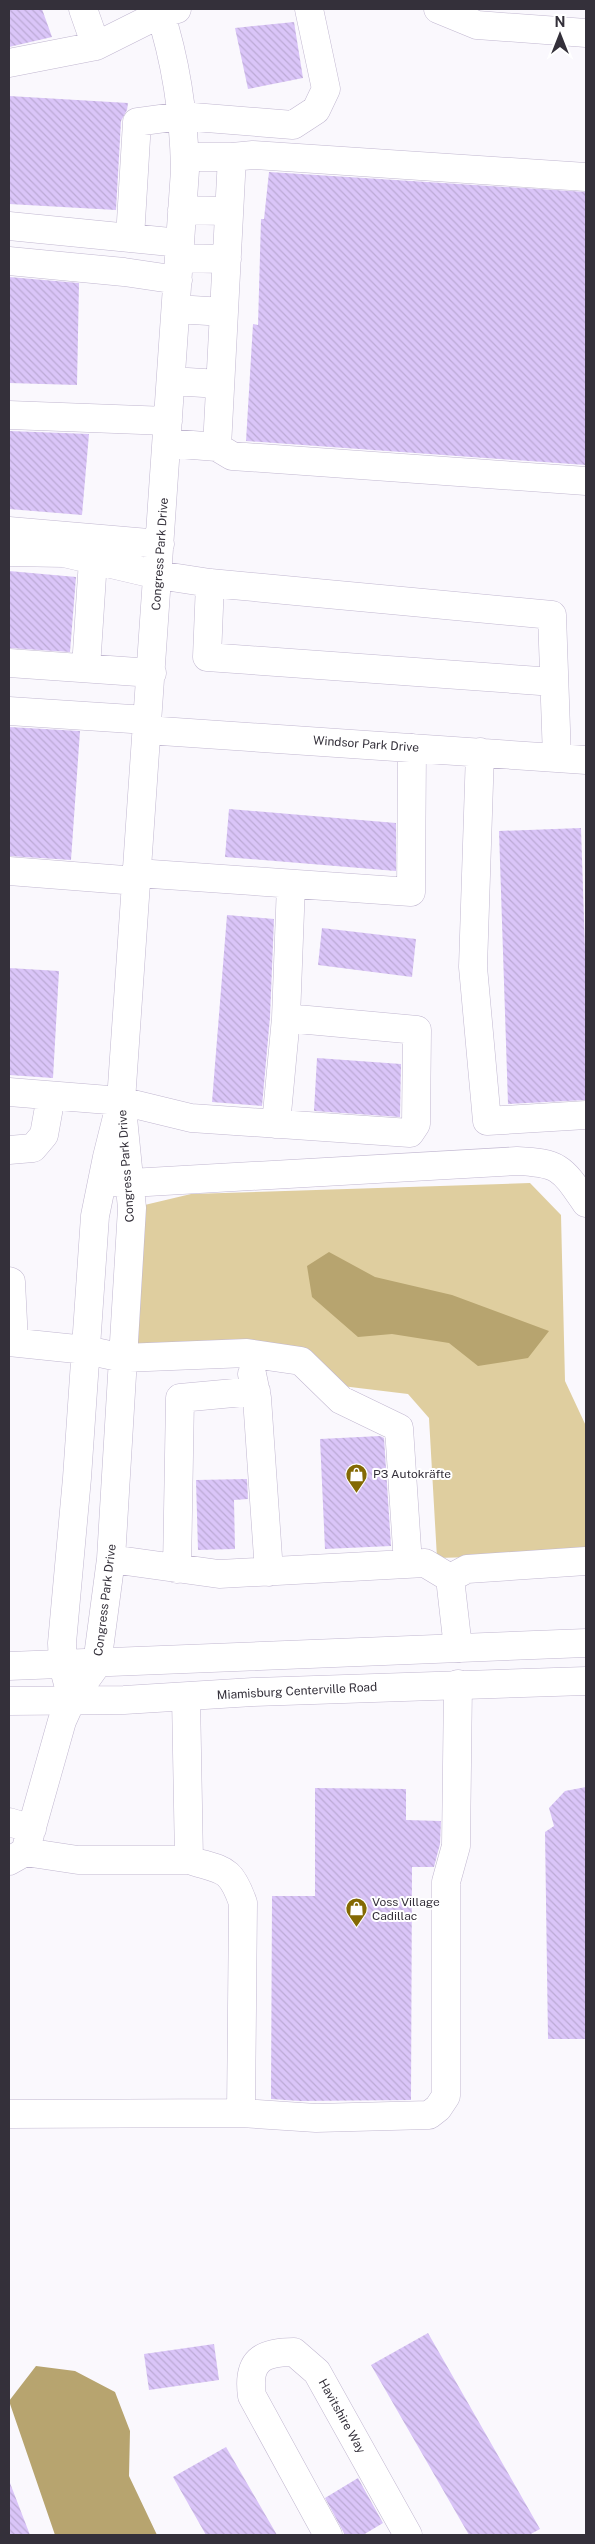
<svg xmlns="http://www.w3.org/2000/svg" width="595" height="2544" viewBox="0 0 595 2544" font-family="'Public Sans',sans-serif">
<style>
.grass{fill:#dfce9f}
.water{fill:#b7a46f}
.building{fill:url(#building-back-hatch)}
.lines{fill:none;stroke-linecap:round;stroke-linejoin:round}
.minor-casing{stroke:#c1b7d0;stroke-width:29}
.major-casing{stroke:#c1b7d0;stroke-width:29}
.minor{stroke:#fff;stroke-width:28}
.major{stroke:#fff;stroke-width:28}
.labels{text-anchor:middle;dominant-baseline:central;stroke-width:4;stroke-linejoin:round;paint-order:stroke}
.street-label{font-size:12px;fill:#34303a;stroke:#fff}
.poi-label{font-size:12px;fill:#34303a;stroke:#fff;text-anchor:start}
</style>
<defs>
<pattern id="building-back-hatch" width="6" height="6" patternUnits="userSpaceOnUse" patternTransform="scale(1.25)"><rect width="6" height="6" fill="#dac5f8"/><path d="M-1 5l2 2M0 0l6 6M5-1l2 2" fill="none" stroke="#bcaad5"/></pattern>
</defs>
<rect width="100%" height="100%" fill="#faf8fd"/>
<path class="grass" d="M530,1183L561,1215L565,1381L586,1426V1554L437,1558L429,1418L408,1394L342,1386L304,1351L123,1358L132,1208L191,1194Z"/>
<path class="water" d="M329,1252L375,1277L452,1295L549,1331L528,1358L478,1366L449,1343L392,1334L358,1337L312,1297L307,1266Z
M36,2366L75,2371L115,2392L130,2431L129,2476L157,2535H55L9,2401Z"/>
<path class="building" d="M9,9H42L52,37L9,47Z
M294,22L303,78L248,89L235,28Z
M9,96L128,103L127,110L121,121L116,210L9,204Z
M269,172L586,192V465L246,441L253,324L258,325L261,219H264Z
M9,277L79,283L77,385L9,383Z
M9,431L89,434L82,515L9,509Z
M9,571L76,577L70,652L9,648Z
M9,727L80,731L71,860L9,856Z
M229,809L396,823V871L225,857Z
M581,828L586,980V1100L508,1104L499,831Z
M227,915L274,919L270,1017L262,1106L212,1102Z
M322,928L416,939L412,977L318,965Z
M9,968L59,971L53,1078L9,1075Z
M317,1058L401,1064L400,1117L314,1111Z
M380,1436L384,1438L391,1546L325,1549L320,1439Z
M247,1479L248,1499L234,1500L235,1549L198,1550L196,1480Z
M586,1787V2039H548L545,1832L554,1826L549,1808L565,1791Z
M315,1788L406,1789V1820L441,1821L440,1844L434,1867H412L411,2100L300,2101L271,2099L272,1896H315Z
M428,2333L540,2529L529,2535H469L371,2365Z
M214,2344L219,2380L149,2390L144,2354Z
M226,2447L277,2535H206L173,2477Z
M358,2478L383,2523L363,2535H345L325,2498Z
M10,2483L30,2535H9Z"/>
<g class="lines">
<defs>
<path id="minor" d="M83,9L96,46
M438,9L477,25L586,33
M9,63L96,46L160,14L177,9
M232,157L253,155L586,177
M182,210L229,211
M9,226L180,243
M130,238L137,122L181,116L293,125L316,110L326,89L309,9
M179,258L227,259
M9,261L124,272L178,280
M176,309L224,312
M171,381L220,384
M9,415L168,421
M167,443L217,447L232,157H185
M217,447L232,456L586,481
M9,531L160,544
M9,552L64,553L158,575L210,583L552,615L557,758
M210,583L207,657L554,682
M9,663L152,673
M86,668L93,560
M9,711L147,720
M146,730L586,760
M480,752L473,967L487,1121L586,1115
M9,871L137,881
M137,873L411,892L412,748
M9,1092L121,1101L191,1118L410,1133L416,1124L417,1030L286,1018L291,884
M276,1124L286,1018
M9,1150L33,1148L44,1135L51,1096
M112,1182L130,1183L517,1161C560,1163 562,1168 586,1203
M9,1281L11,1282L14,1342
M9,1342L86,1350L123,1358L247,1353L301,1361L341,1400L399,1428L408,1564
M252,1374L257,1398L269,1572
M111,1559L219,1574L425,1563L450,1578L458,1648
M177,1569L180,1398L256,1391
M450,1578L467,1569L586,1561
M186,1697L189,1860C223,1871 230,1866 243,1903L241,2113
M72,1699L63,1665L62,1643L77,1478L95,1216L107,1157L121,1101L185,170C184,116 176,61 159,9
M9,1822L32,1829
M25,1852L78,1860H189
M9,1861L25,1852L62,1721L72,1699L97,1664L111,1559L132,1208L123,1118
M9,2114L241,2113L316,2118L429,2115L438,2108L446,2096V1882L456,1846L458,1684
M328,2535L252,2396C247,2361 261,2352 294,2352L317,2372L408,2535"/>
<path id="major" d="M9,1666L586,1643
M9,1701L124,1700L253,1692L586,1681"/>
</defs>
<use href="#minor" class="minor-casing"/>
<use href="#major" class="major-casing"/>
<use href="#minor" class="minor"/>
<use href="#major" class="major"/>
</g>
<defs>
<symbol id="shop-pin" viewBox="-11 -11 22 30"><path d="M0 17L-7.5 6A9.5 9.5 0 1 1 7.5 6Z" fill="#846903" stroke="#fff"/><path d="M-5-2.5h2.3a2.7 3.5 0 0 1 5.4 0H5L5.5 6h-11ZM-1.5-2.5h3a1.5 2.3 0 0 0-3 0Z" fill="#fff"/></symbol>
</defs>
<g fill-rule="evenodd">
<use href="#shop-pin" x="344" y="1462" width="25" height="34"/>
<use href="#shop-pin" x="344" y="1896" width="25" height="34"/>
</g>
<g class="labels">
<g class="street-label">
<text transform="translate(160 554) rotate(-86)">Congress Park Drive</text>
<text transform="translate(366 744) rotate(4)">Windsor Park Drive</text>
<text transform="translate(126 1166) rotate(-94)">Congress Park Drive</text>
<text transform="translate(105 1600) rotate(-83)">Congress Park Drive</text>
<text transform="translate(297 1691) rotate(-3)">Miamisburg Centerville Road</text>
<text transform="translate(342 2416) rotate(61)">Havitshire Way</text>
</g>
<g class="poi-label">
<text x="373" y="1474">P3 Autokräfte</text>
<text x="372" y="1902">Voss Village<tspan x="372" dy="14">Cadillac</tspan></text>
</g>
</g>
<rect width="595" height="2544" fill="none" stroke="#34303a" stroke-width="20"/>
<g transform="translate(560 35)" stroke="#ffffff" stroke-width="4" paint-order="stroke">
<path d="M0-4L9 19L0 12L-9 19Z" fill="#34303a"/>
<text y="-8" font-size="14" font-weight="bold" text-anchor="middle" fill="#34303a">N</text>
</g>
</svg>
